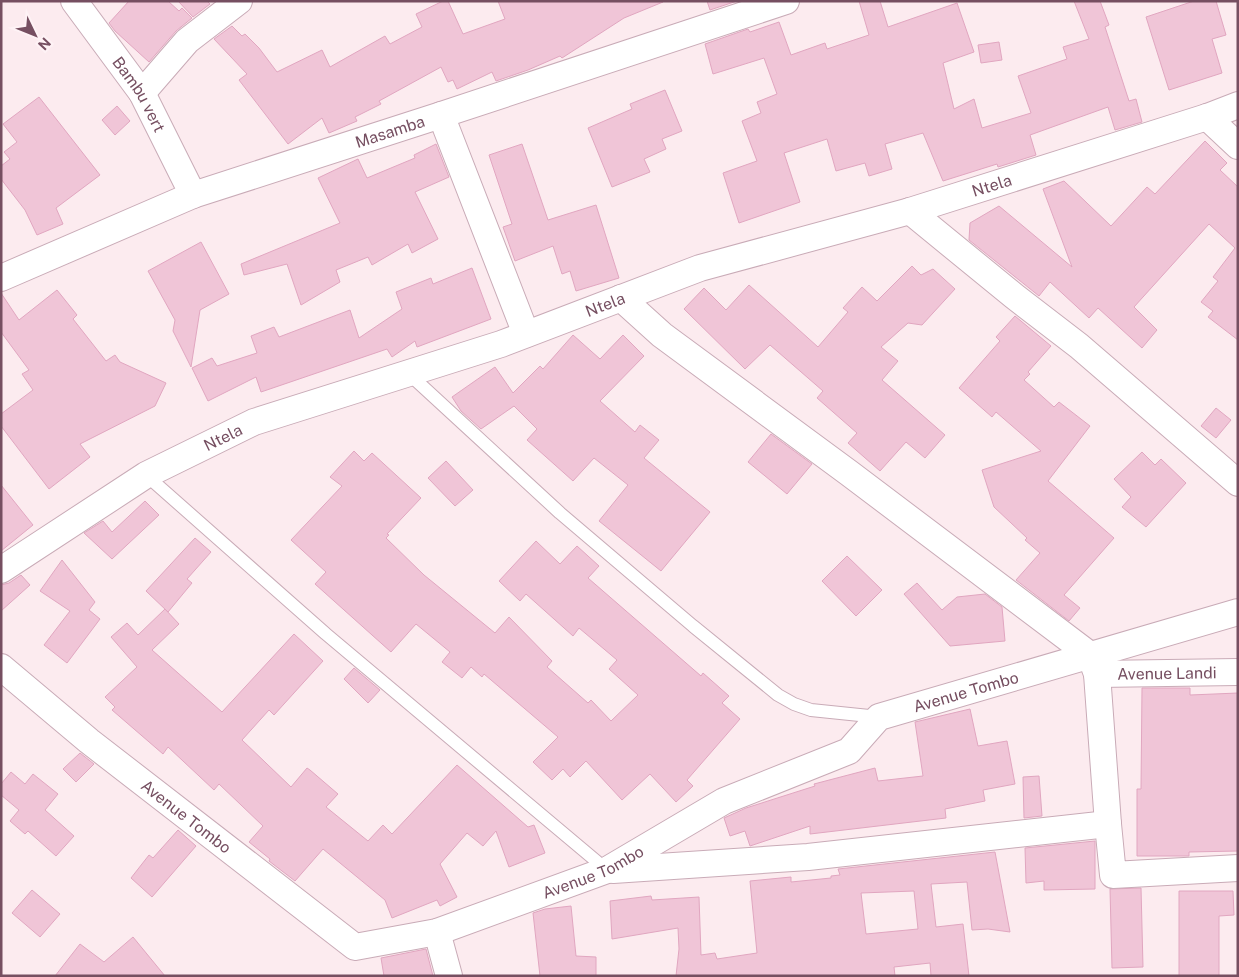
<svg xmlns="http://www.w3.org/2000/svg" width="1239" height="977" viewBox="0 0 1239 977" font-family="'Public Sans',sans-serif">
<style>
.building{fill:#f0c5d7;stroke:#e1a6c0;fill-rule:evenodd}
.lines{fill:none;stroke-linecap:round;stroke-linejoin:round}
.service-casing{stroke:#c9abb7;stroke-width:14}
.minor-casing{stroke:#c9abb7;stroke-width:28}
.service{stroke:#fff;stroke-width:12}
.minor{stroke:#fff;stroke-width:26}
.labels{text-anchor:middle;dominant-baseline:central;stroke-width:4;stroke-linejoin:round;paint-order:stroke}
.street-label{font-size:16px;fill:#764f61;stroke:#fef2f5}
</style>
<rect width="100%" height="100%" fill="#fcebef"/>
<path class="building" d="M129,1H168L179,11L182,8L192,18L176,31L149,62L115,31L109,23Z
M178,1H207L210,4L193,17Z
M443,1H448L463,34L505,19L498,1L663,2L624,18L562,58L560,56L528,70L496,81L492,72L457,89L453,80L448,82L441,67L379,101L381,104L355,117L357,121L329,133L322,118L288,144L239,80L247,74L214,39L232,26L242,36L245,34L259,48L277,72L322,50L330,67L385,36L390,44L422,27L416,14Z
M707,1H737L710,10Z
M859,1H880L888,27L957,3L974,52L943,63L954,109L974,99L982,128L1031,113L1018,76L1067,59L1063,47L1089,39L1074,1H1100L1109,25L1105,27L1129,101L1136,99L1142,122L1115,130L1108,107L1030,135L1036,155L998,167L997,164L943,181L923,133L885,144L892,169L869,176L865,163L836,171L827,139L784,153L800,202L739,223L723,173L757,161L742,121L761,113L757,102L777,94L764,58L713,74L705,44L748,29L750,32L779,22L791,55L825,43L827,49L869,35Z
M1194,1H1216L1226,35L1212,39L1222,73L1169,90L1146,17Z
M999,42L1002,60L981,63L978,45Z
M665,90L682,131L662,139L666,149L644,159L650,172L612,187L588,128L632,109L630,104Z
M39,97L100,175L56,208L63,224L37,235L25,210L1,179V166L10,159L4,152L17,142L3,124Z
M117,106L130,121L115,135L102,120Z
M1205,141L1227,163L1220,170L1238,187V340L1208,317L1213,311L1201,302L1218,281L1213,277L1235,248L1209,224L1134,307L1157,330L1142,348L1098,308L1089,318L1050,282L1039,296L969,240L970,223L999,206L1072,267L1043,189L1064,181L1111,226L1147,187L1155,194Z
M436,144L449,177L415,192L438,239L412,253L408,244L372,265L368,257L336,270L340,282L301,305L287,264L244,275L241,264L340,223L318,178L358,159L367,178L415,158L414,155Z
M522,144L548,220L596,205L619,278L576,291L570,271L562,274L553,246L515,261L503,227L512,224L489,155Z
M201,242L229,294L200,310L191,367L173,331L175,320L148,271Z
M912,266L921,275L933,269L955,289L922,325L908,323L881,347L898,361L882,380L945,435L925,458L906,442L880,471L848,443L857,433L817,398L823,391L770,345L745,369L684,309L704,288L726,310L749,285L818,347L848,312L843,308L862,287L877,301Z
M472,268L491,319L417,347L415,341L392,357L387,349L261,392L256,377L208,401L192,368L212,358L217,366L257,353L251,336L274,327L279,337L350,310L359,338L402,309L396,292L431,278L433,284Z
M57,290L77,315L73,319L106,361L115,355L120,362L166,383L155,406L80,444L90,457L49,489L1,426V414L33,390L22,374L29,370L1,332V293L19,320Z
M1015,316L1051,346L1028,372L1030,374L1024,380L1054,407L1059,402L1090,426L1048,481L1114,538L1064,595L1080,608L1069,621L1016,580L1040,553L1025,540L1027,538L994,507L982,470L1041,451L996,412L992,417L959,388L1000,341L996,337Z
M573,335L600,359L623,335L644,356L600,401L635,432L640,425L659,440L644,458L710,512L661,571L599,521L628,485L594,458L573,481L527,440L537,429L514,406L481,429L461,411L452,397L495,367L513,393L540,366L543,369Z
M1216,408L1231,420L1216,438L1201,426Z
M771,434L812,464L787,494L748,462Z
M354,451L364,461L372,453L421,498L387,534L389,535L386,538L424,575L495,633L509,617L552,661L547,667L588,703L591,700L611,721L638,695L609,669L617,660L579,628L573,636L526,594L520,601L499,581L536,541L560,564L577,546L599,566L588,578L701,676L703,673L729,696L722,703L740,719L687,780L693,786L676,802L650,774L622,800L586,761L570,777L563,769L552,780L533,762L558,737L484,674L482,677L471,667L462,678L442,662L450,652L416,624L391,652L315,584L326,572L291,540L342,486L330,477Z
M1142,452L1155,465L1161,459L1186,483L1146,527L1122,507L1131,497L1114,479Z
M446,461L473,490L455,506L428,478Z
M1,485L33,525L1,551Z
M145,501L159,515L112,559L84,533L103,521L112,532Z
M195,538L211,552L187,579L192,583L168,612L146,591Z
M847,556L882,590L856,616L822,581Z
M62,560L95,602L89,610L100,619L67,663L44,645L70,611L40,591Z
M21,575L30,585L1,611V585L9,583Z
M917,583L942,610L957,597L985,594L1002,607L1005,641L950,646L904,594Z
M165,609L179,624L152,650L222,712L294,634L323,661L274,715L269,710L242,740L291,787L307,768L310,770L338,794L326,807L368,841L383,825L392,834L457,765L528,827L534,825L545,853L509,867L496,831L483,846L467,833L440,864L457,897L440,906L437,900L392,918L385,900L323,849L295,881L269,861L270,859L249,842L263,826L219,784L214,790L168,747L163,754L112,710L115,707L105,697L137,667L111,637L127,623L138,635Z
M354,668L380,690L368,703L344,679Z
M1142,688H1190V695L1238,693V851L1189,852V856H1137V789H1141Z
M970,709L978,746L1007,741L1015,784L983,790L985,801L945,809L946,818L810,834V826L750,846L745,831L730,836L724,818L746,808L815,786L814,784L875,768L878,781L923,776L915,722Z
M80,753L94,764L76,782L63,769Z
M11,772L25,784L33,774L58,794L45,810L74,836L56,856L28,831L25,834L10,821L19,810L1,795V784Z
M1039,776L1042,816L1024,818L1023,777Z
M178,830L196,846L152,897L131,878L149,855L153,858Z
M1095,841V889L1044,890V881L1026,883L1025,848Z
M995,852L1010,932L988,929L972,930L967,882L931,884L936,927L963,924L969,976H931L930,963L894,967L895,976H676L679,949L678,928L612,939L610,901L651,896L652,900L699,897L701,955L715,953L717,959L757,953L750,881L791,877V882L831,878V876L840,875L838,869ZM914,891L918,929L866,934L861,893Z
M1141,888L1143,967L1112,968L1110,889Z
M32,890L60,914L40,937L12,913Z
M1179,891H1233L1234,915L1219,916V976H1179Z
M571,906L576,956L596,957V976H540L533,913L545,909Z
M133,937L165,976H55L80,944L104,962Z
M426,949L433,976H384L381,958Z"/>
<g class="lines">
<defs>
<path id="service" d="M408,373L560,513L693,626L778,695L794,704L811,710L879,717
M146,475L326,634L607,870"/>
<g id="minor">
<path id="s1" d="M74,1L142,93L193,195"/>
<path d="M142,93L187,41L239,1"/>
<path d="M441,115L526,334"/>
<path d="M1207,117L1238,146"/>
<path d="M910,211L1014,296L1079,346L1238,483"/>
<path id="s2" d="M1,278L193,195L441,115L786,1"/>
<path d="M621,298L662,335L849,473L1090,655L1097,674L1108,824L1113,875L1238,868"/>
<path id="s3" d="M1,570L146,475L254,422L501,344L700,268L910,211L1207,117L1238,105"/>
<path id="s4" d="M1,667L89,741L355,947L437,932L607,870L724,801L849,751L879,717L1238,612"/>
<path id="s5" d="M1097,674L1238,672"/>
<path d="M613,870L808,857L1108,824"/>
<path d="M437,932L449,976"/>
</g>
</defs>
<use href="#service" class="service-casing"/>
<use href="#minor" class="minor-casing"/>
<use href="#service" class="service"/>
<use href="#minor" class="minor"/>
</g>
<g class="labels">
<g class="street-label">
<text stroke="none"><textPath href="#s1" startOffset="114">Bambu vert</textPath></text>
<text stroke="none"><textPath href="#s2" startOffset="416">Masamba</textPath></text>
<text stroke="none"><textPath href="#s3" startOffset="1069">Ntela</textPath></text>
<text stroke="none"><textPath href="#s3" startOffset="664">Ntela</textPath></text>
<text stroke="none"><textPath href="#s3" startOffset="259">Ntela</textPath></text>
<text stroke="none"><textPath href="#s5" startOffset="70">Avenue Landi</textPath></text>
<text stroke="none"><textPath href="#s4" startOffset="1122">Avenue Tombo</textPath></text>
<text stroke="none"><textPath href="#s4" startOffset="238">Avenue Tombo</textPath></text>
<text stroke="none"><textPath href="#s4" startOffset="702">Avenue Tombo</textPath></text>
</g>
</g>
<rect width="1239" height="977" fill="none" stroke="#764f61" stroke-width="5"/>
<g transform="translate(35 35) rotate(133)" stroke="#fef2f5" stroke-width="4" paint-order="stroke">
<path d="M0-4L9 19L0 12L-9 19Z" fill="#764f61"/>
<text y="-8" font-size="14" font-weight="bold" text-anchor="middle" fill="#764f61">N</text>
</g>
</svg>
